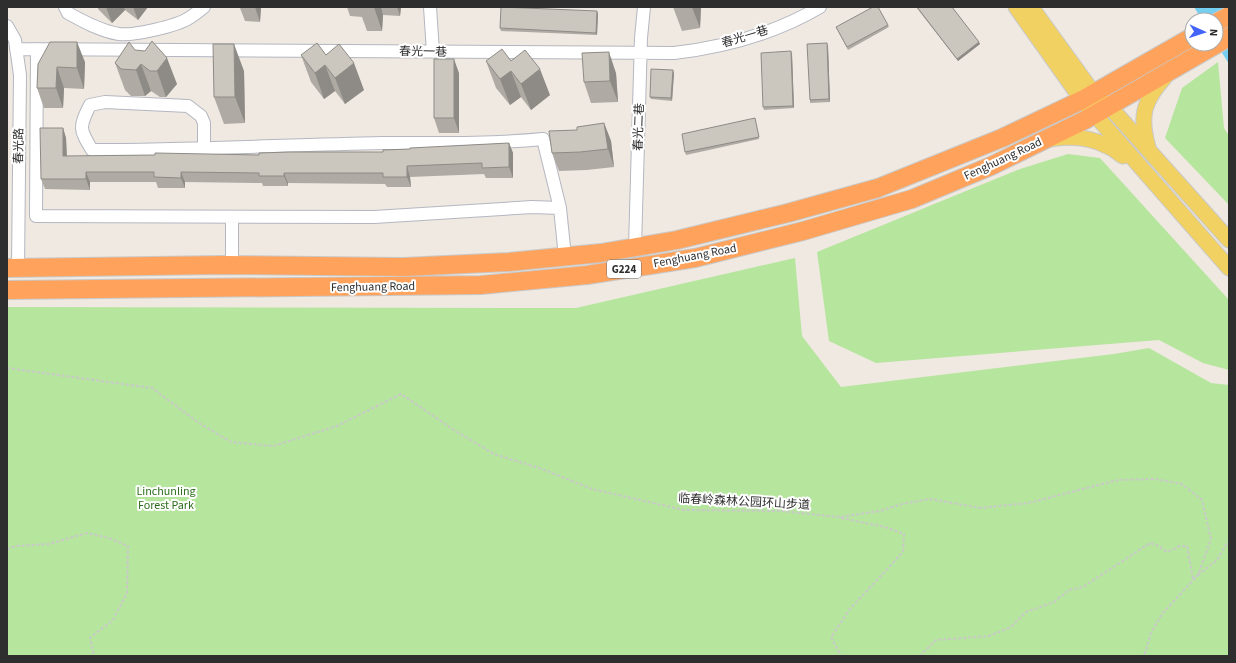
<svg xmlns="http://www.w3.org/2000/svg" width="1236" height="663" viewBox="0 0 1236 663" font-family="'Source Sans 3','Noto Sans SC',sans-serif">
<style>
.green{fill:#b6e59e}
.water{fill:#75cff0}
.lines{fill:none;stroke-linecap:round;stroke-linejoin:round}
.minor-casing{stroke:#b4b7c1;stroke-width:14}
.major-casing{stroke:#c9c9c9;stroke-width:17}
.highway-casing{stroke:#c9c9c9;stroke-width:20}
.path{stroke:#c9c9c9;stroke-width:2;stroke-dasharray:3 2;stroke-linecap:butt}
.minor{stroke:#fff;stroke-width:12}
.major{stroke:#f2d163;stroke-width:15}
.highway{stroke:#ffa35c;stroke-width:18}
.wall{fill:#afaba4}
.shaded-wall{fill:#8e8b86}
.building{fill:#cbc7bf;stroke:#8e8b86}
.labels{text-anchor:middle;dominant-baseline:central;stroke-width:4;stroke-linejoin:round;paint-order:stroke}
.shield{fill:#fff;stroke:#6d6d6d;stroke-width:1}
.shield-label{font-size:11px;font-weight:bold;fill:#2e2e2e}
.street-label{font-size:12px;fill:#2e2e2e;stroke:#fff}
.park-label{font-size:12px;fill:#2c6e1b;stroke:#fff}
</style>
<rect width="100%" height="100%" fill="#efe9e1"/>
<path class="green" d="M1218,62L1224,128L1229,136V205L1165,138L1182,88Z
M1068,154L1100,158L1229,300V370L1203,363L1159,340L876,363L829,341L817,252L1020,169Z
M795,258L802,336L841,387L1114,354L1149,348L1211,383L1229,385V656H7V307L576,308Z"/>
<path class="water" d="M1194,7H1229V64L1216,43V20H1202Z"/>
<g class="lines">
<defs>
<path id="minor" d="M65,7L68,13C84,22 101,31 119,34C133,36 177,26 189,18C194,15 199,11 204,7
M430,7L433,52
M7,26L15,40L20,75L18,268
M16,49L674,53C725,47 776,33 820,7
M37,49L36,216L374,217L532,207L560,208L565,257
M204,149V123L201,116L188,106L105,102L90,105C79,127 79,129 92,150C189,150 286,145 383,143C437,143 490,144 543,139L560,208
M635,247L641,38L644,7
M232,265V217"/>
<path id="major" d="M1016,7L1082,100L1229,268
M1031,7L1094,94L1109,106L1229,240
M1049,139C1068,136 1090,137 1107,146C1113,148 1118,153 1123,156
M1148,147C1139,116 1144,100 1165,77"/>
<path id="highway" d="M1216,23L1229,16
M7,268L223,265L403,267L509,262L601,253L677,240L788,213L878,188L1002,138L1082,100L1192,37
M7,290L481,285L587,275L695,258L803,231L912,199L991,166L1085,120L1229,37"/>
</defs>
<use href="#minor" class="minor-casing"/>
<use href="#major" class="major-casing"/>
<use href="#highway" class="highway-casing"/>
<path class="path" d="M7,368L152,388L199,423L231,442L273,446L337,426L401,394L454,430L494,454L542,469L592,489L684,510L781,511L839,517L880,511L902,504L930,499L981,508L1028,503L1118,480L1155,479L1182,484L1202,500L1211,539L1198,575L1162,614L1151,633L1144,656
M841,518L885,527L904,534L903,552L850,609L831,637L841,656
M7,549L16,546L49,544L87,533L109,538L128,546L127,593L113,620L90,638L94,656
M1198,575L1217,560L1229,540
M920,656L936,640L989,636L1011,627L1026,612L1054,602L1069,590L1083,587L1150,543L1159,546L1167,552L1180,546H1187L1193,579L1195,577"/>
<use href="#minor" class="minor"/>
<use href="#major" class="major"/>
<use href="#highway" class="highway"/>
</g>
<path class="wall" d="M98,7H148L138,20L125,10L112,23L98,9Z
M228,7H261L260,22L245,21L240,8Z
M347,7H401L400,16L383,15L382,31H367L362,17L350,16Z
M464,7H480V8Z
M673,7H701L700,28L682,31Z
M916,7H952L980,44L958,61Z
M597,11L598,14L597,35L501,31L500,28Z
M888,25L889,27L848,50L836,27Z
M828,46L830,102L810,103V100Z
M135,50L177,84L166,97H160L151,91L145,96H131L125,90L115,63Z
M792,54L794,108L764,110L763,107Z
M301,55H326L364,90L345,104L335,91L324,99L311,82Z
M486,61H511L550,95L531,110L521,97L510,105L496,88Z
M85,62L84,89L64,88L63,108H44L37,88L38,64Z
M244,71L245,123L224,124L214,97Z
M459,73V133H439L434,118Z
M616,73L618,102L591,103L584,82Z
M674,73L672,101L651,99L650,97Z
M755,118L759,139L686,155L685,152Z
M604,123L611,141L614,167L587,170L559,171L552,153L577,130Z
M63,128L66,138L67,156L259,155L383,152L410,149L509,143L513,153V178H486L484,174L410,177L411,187H387L385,184L288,183V186H263L262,183L185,182V188H158L156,182H90V190L45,189L41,179Z"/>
<path class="shaded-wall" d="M106,7H124L125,10L112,23Z
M133,7H148L138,20Z
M255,7H261L260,22Z
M374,7H381L383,15L382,31Z
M397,7H401L400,16Z
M692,7H701L700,28Z
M597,11L598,14L597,35L596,33Z
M77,42L85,62L84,89L77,68Z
M979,42L980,44L958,61L957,59Z
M827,43L828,46L830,102L829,99Z
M234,44L244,71L245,123L235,97Z
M791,51L792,54L794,108L793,106Z
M609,52L616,73L618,102L610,81Z
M167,58L177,84L166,97L157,71Z
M454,59L459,73V133L454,118Z
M354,63L364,90L345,104L335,78Z
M141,64L151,91L145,96L136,70Z
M325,65L335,91L324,99L315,73Z
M57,67L64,88L63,108L56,88Z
M540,69L550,95L531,110L521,84Z
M673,70L674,73L672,101L671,98Z
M511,71L521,97L510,105L500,79Z
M604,123L611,141L614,167L608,149Z
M63,128L66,138L67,166L63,156Z
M509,143L513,153V178L509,167Z
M407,166L410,177L411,187L407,177Z
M86,172L90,182V190L86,179Z
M181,172L185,182V188L181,178Z
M284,173L288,183V186L284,176Z"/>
<path class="building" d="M501,7L597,11L596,33L500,28Z
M873,7H878L888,25L847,47L836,27Z
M917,7H952L979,42L957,59Z
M152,41L167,58L157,71H150L141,64L136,70L121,69L115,63L129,42L135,50L145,51Z
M50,42H77V68L57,67L56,88H37L38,64Z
M317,43L326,55L339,44L354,63L335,78L325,65L315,73L301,55Z
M827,43L829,99L810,100L807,44Z
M213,44H234L235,97H214Z
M502,49L511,61L525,50L540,69L521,84L511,71L500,79L486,61Z
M791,51L793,106L763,107L761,53Z
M609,52L610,81L584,82L582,53Z
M434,59H454V118H434Z
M651,69L673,70L671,98L650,97Z
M755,118L759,137L685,152L682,134Z
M604,123L608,149L580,152L552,153L549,131L577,130V127Z
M40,128H63V156L155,155V153L259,155V153L289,152H383V150L410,149V148L509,143V167L482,168V163L407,166V177H383V173H284V176H259V173L181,172V178L154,177V172H86V179H41Z"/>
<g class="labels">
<rect class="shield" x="607" y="260" width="34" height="18" rx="3"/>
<g class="shield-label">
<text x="624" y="269">G224</text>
</g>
<g class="street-label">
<text transform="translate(745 37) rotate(-17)">春光一巷</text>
<text transform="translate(423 52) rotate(1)">春光一巷</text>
<text transform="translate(639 127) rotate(-88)">春光二巷</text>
<text transform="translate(19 146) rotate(-89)">春光路</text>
<text transform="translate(1003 159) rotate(-25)">Fenghuang Road</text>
<text transform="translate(695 256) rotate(-11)">Fenghuang Road</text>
<text transform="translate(373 287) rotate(-1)">Fenghuang Road</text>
<text transform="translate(744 502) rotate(3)">临春岭森林公园环山步道</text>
</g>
<g class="park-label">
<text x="166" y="491">Linchunling<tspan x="166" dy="14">Forest Park</tspan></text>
</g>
</g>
<rect width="1236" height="663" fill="none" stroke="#2e2e2e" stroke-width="16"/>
<g transform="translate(1204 32) rotate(93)"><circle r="19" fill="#ffffff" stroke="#ababab"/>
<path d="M0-3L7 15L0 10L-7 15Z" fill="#4264fb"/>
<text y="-6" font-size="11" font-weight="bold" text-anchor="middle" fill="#2e2e2e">N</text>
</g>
</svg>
